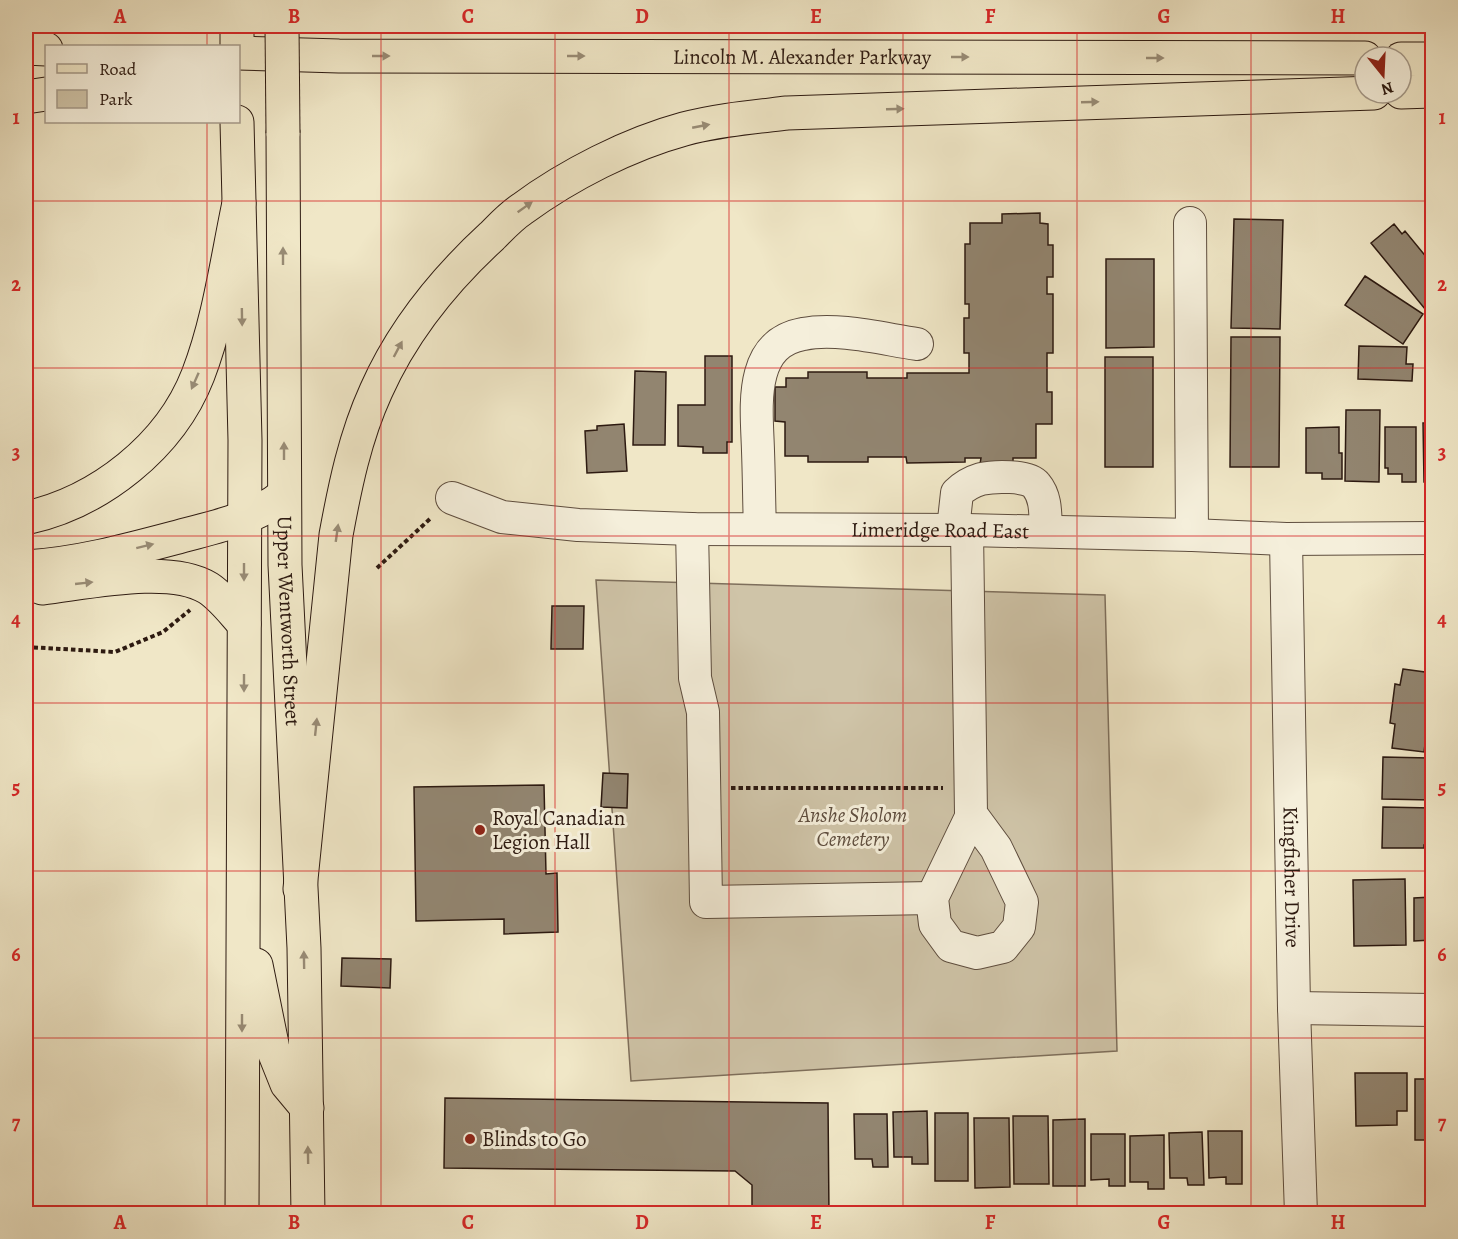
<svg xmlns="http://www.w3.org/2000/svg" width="1458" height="1239" viewBox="0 0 1458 1239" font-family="Alegreya,serif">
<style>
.green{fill:#cfc4a8;stroke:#7e6f5c;stroke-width:1.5}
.building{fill:#928570;stroke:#2d1a11;stroke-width:1.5}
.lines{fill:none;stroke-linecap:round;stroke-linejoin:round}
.minor-casing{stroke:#5e4d3e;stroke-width:34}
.major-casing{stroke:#2d1a11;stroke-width:35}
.highway-casing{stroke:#2d1a11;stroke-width:35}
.path{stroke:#2d1a11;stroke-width:4;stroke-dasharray:4.5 3;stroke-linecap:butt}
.minor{stroke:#f5efdb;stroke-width:32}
.major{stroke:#f0e7c7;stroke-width:33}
.highway{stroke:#f0e7c7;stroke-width:33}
.major-bridge-casing{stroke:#2d1a11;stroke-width:35;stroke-linecap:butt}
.major-bridge{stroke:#f0e7c7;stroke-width:33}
.oneway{fill:#988b75}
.grid{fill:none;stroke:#d62828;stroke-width:1.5;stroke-opacity:0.55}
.poi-dot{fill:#8f2418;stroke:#f5efdb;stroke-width:2}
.labels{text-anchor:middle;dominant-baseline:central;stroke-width:6;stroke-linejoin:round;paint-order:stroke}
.street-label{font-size:21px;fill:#2d1a11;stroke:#f5efdb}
.park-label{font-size:21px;font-style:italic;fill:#5e4d3e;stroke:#f5efdb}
.poi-label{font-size:21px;fill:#2d1a11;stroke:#f5efdb;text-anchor:start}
.neatline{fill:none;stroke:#d62828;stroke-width:2}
.grid-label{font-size:20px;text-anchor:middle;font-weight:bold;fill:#d62828}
</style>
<rect width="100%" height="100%" fill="#f0e7c7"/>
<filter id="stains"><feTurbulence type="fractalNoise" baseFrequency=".00333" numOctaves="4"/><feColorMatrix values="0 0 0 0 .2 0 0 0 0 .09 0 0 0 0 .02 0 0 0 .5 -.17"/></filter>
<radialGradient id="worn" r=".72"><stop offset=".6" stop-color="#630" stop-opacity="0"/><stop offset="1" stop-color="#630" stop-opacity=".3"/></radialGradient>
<path class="green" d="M596,580L1105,595L1117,1051L631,1081Z"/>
<path class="building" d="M1040,213V223L1048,224V245H1053V277H1047V294H1053V353H1047V392H1052V424H1036V458H1013V463L980,464L981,458H965V462L907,463L906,457H868V462H808V456H785V422L775,421V387H786V378H808V372H867V378H907V373H969V353H964V318H969V304H965V244H970V223H1002V214Z
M1234,219L1283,220L1280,329L1231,328Z
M1394,224L1402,234L1405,231L1432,264V303L1425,309L1371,243Z
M1106,259H1154V347L1106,348Z
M1365,276L1423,314L1403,344L1345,305Z
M1231,337H1280L1279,467H1230Z
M1359,346L1407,347L1406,364H1413L1412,381L1358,379Z
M705,356H732V442H727V453H703V447L678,446V405H705Z
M1105,357H1153V467H1105Z
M635,371L666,372L665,445H633Z
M1346,410H1380L1379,482L1345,481Z
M1431,411H1432V481L1424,482L1423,423H1431Z
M624,424L627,471L587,473L585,431L597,430V426Z
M1339,427V453H1342V479H1322V473H1306V428Z
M1385,427H1416V482H1402V474H1388V468H1385Z
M552,606H584L583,649H551Z
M1403,669L1432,673V690L1424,752L1392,748L1395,724L1390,723L1395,684L1400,685Z
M1383,757L1429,758L1428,774H1432V800L1382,799Z
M603,773L628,774L627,808L601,807Z
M544,785L546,874L557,873L558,932L504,934V919L416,921L414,787Z
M1383,807L1432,808V845H1424V848H1382Z
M1405,879L1406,945L1354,946L1353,880Z
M1432,894V940L1414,941V898L1432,897Z
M342,958L391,959L390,988L341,986Z
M1432,1072V1140H1415V1079H1432Z
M1355,1073H1407V1111H1397V1125L1356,1126Z
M445,1098L828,1103L829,1214H752V1185L735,1171L444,1168Z
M927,1111L928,1164H912V1157H894L893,1112Z
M935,1113H968V1181H935Z
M854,1114H887L888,1167H873L872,1159H855Z
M1013,1116H1048L1049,1184H1014Z
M974,1118H1009L1010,1187L975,1188Z
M1085,1119V1186H1053V1120Z
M1208,1131H1242V1184H1226V1177L1209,1178Z
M1202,1132L1204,1185H1188L1187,1178H1170L1169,1133Z
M1091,1134H1125V1186H1109V1179L1091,1180Z
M1164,1135V1189H1148V1182H1130V1136Z"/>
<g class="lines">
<defs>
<g id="minor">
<path d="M1190,223L1192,535"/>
<path id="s1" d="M452,498L502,517L578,525L692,529L967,530L1192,535L1286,539L1432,538"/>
<path d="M692,529L695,678L703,712L706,902L932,898"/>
<path d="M760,529C759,503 759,477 758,451C757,410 747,344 803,334C837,327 883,339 917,344"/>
<path d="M953,529L957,493C964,486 971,482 981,479C994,476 1028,475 1036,485C1047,498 1045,516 1046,531"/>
<path d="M967,530C968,624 969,719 971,814V817L932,898L935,924L951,946L977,953L1003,947L1019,927L1022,902L996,848L971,814"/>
<path id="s2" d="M1286,539L1294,1008L1301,1214"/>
<path d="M1294,1008L1432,1010"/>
</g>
<g id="major">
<path d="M237,46V26"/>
<path d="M237,122L245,440L242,1214"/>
<path id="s3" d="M283,133L285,565L304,948L308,1214"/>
<path d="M256,965L273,1049L287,1084L307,1108"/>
</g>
<g id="highway">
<path d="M26,48L46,49"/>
<path id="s4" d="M238,53L339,56L1365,58"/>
<path d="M1401,59H1432"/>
<path d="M1401,92L1432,91"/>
<path d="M26,97L46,94"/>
<path d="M26,518C99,502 170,447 198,375C219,321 227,260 239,203"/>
<path d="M26,567C76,564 125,551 174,538C213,527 252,521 284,495"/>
<path d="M42,588C86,583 170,564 208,588C222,597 233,612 244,624"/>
<path d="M300,889L336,535C345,486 355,437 376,391C403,330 443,281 492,236C501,227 511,216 522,209C568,175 629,144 684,129C718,120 753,117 787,113L1374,93"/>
</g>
</defs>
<use href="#minor" class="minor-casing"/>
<use href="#major" class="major-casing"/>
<use href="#highway" class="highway-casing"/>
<path class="path" d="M377,568L432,517
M26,647L115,652L163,632L190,610
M731,788H943"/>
<use href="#minor" class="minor"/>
<use href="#major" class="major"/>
<use href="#highway" class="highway"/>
<defs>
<path id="major-bridge" d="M282,26L283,133"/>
</defs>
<use href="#major-bridge" class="major-bridge-casing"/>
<use href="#major-bridge" class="major-bridge"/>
</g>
<defs><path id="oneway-solid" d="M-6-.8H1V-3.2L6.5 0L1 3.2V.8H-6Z" transform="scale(1.5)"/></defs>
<g class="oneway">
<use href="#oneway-solid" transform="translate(381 56)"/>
<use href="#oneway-solid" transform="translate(576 56)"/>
<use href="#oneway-solid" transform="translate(960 57)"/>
<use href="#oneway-solid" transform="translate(1155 58)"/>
<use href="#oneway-solid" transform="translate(1090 102) rotate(-2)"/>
<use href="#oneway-solid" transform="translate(895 109) rotate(-2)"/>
<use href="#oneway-solid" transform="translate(701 126) rotate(-11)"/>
<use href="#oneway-solid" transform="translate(525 207) rotate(-35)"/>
<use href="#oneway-solid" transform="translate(283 256) rotate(-90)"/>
<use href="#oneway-solid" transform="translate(242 317) rotate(89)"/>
<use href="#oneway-solid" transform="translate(398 349) rotate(-62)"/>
<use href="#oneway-solid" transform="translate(195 381) rotate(114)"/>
<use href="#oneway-solid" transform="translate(284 451) rotate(-90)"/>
<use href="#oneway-solid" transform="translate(337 533) rotate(-82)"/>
<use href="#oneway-solid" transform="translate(145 546) rotate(-14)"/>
<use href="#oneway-solid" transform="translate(244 572) rotate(90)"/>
<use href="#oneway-solid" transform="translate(84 583) rotate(-6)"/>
<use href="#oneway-solid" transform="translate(244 683) rotate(90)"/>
<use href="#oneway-solid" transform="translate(316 727) rotate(-84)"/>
<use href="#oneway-solid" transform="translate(304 960) rotate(-91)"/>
<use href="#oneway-solid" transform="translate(242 1023) rotate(90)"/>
<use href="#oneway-solid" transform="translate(308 1155) rotate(-91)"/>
</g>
<path class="grid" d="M207,26V46M381,26V1214M555,26V1214M729,26V1214M903,26V1214M1077,26V1214M1251,26V1214M207,122V1214M26,201H1432M26,368H1432M26,536H1432M26,703H1432M26,871H1432M26,1038H1432"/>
<g class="poi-dot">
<circle cx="480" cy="830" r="6"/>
<circle cx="470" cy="1139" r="6"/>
</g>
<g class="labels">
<g class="street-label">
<text stroke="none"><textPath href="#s4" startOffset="564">Lincoln M. Alexander Parkway</textPath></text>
<text stroke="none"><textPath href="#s1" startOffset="492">Limeridge Road East</textPath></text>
<text stroke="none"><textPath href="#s3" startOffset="488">Upper Wentworth Street</textPath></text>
<text stroke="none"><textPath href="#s2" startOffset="338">Kingfisher Drive</textPath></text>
</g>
<g class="park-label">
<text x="853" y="815">Anshe Sholom<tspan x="853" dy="24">Cemetery</tspan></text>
</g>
<g class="poi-label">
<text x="492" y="818">Royal Canadian<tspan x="492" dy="24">Legion Hall</tspan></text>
<text x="482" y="1139">Blinds to Go</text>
</g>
</g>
<rect width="1458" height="1239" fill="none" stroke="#f0e7c7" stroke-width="66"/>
<rect x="45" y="45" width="195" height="78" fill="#f5efdb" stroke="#a59a8a" stroke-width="1.5"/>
<rect x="57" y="64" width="30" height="9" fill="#f0e7c7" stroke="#a59a8a" stroke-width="1.5"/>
<text x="99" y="75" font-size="18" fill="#2d1a11">Road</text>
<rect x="57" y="90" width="30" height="18" fill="#cfc4a8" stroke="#a59a8a" stroke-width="1.5"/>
<text x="99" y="105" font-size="18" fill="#2d1a11">Park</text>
<g transform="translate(1383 75) rotate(162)"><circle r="28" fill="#f5efdb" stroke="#a59a8a" stroke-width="1.5"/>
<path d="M0-4.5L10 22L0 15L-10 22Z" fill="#8f2418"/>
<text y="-9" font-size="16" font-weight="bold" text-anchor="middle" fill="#2d1a11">N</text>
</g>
<rect x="33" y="33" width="1392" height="1173" class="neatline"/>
<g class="grid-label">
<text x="120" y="23">A</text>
<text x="294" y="23">B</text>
<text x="468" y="23">C</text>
<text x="642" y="23">D</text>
<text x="816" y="23">E</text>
<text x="990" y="23">F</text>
<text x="1164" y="23">G</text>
<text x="1338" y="23">H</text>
<text x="16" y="124">1</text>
<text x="1442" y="124">1</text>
<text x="16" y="291">2</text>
<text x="1442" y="291">2</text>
<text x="16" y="459">3</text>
<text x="1442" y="459">3</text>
<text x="16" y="626">4</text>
<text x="1442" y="626">4</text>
<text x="16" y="794">5</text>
<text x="1442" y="794">5</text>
<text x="16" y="961">6</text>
<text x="1442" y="961">6</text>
<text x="16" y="1129">7</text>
<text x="1442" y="1129">7</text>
<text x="120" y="1229">A</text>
<text x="294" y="1229">B</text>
<text x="468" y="1229">C</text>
<text x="642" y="1229">D</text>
<text x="816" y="1229">E</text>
<text x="990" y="1229">F</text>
<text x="1164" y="1229">G</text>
<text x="1338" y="1229">H</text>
</g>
<rect width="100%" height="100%" filter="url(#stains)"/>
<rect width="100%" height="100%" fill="url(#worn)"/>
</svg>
